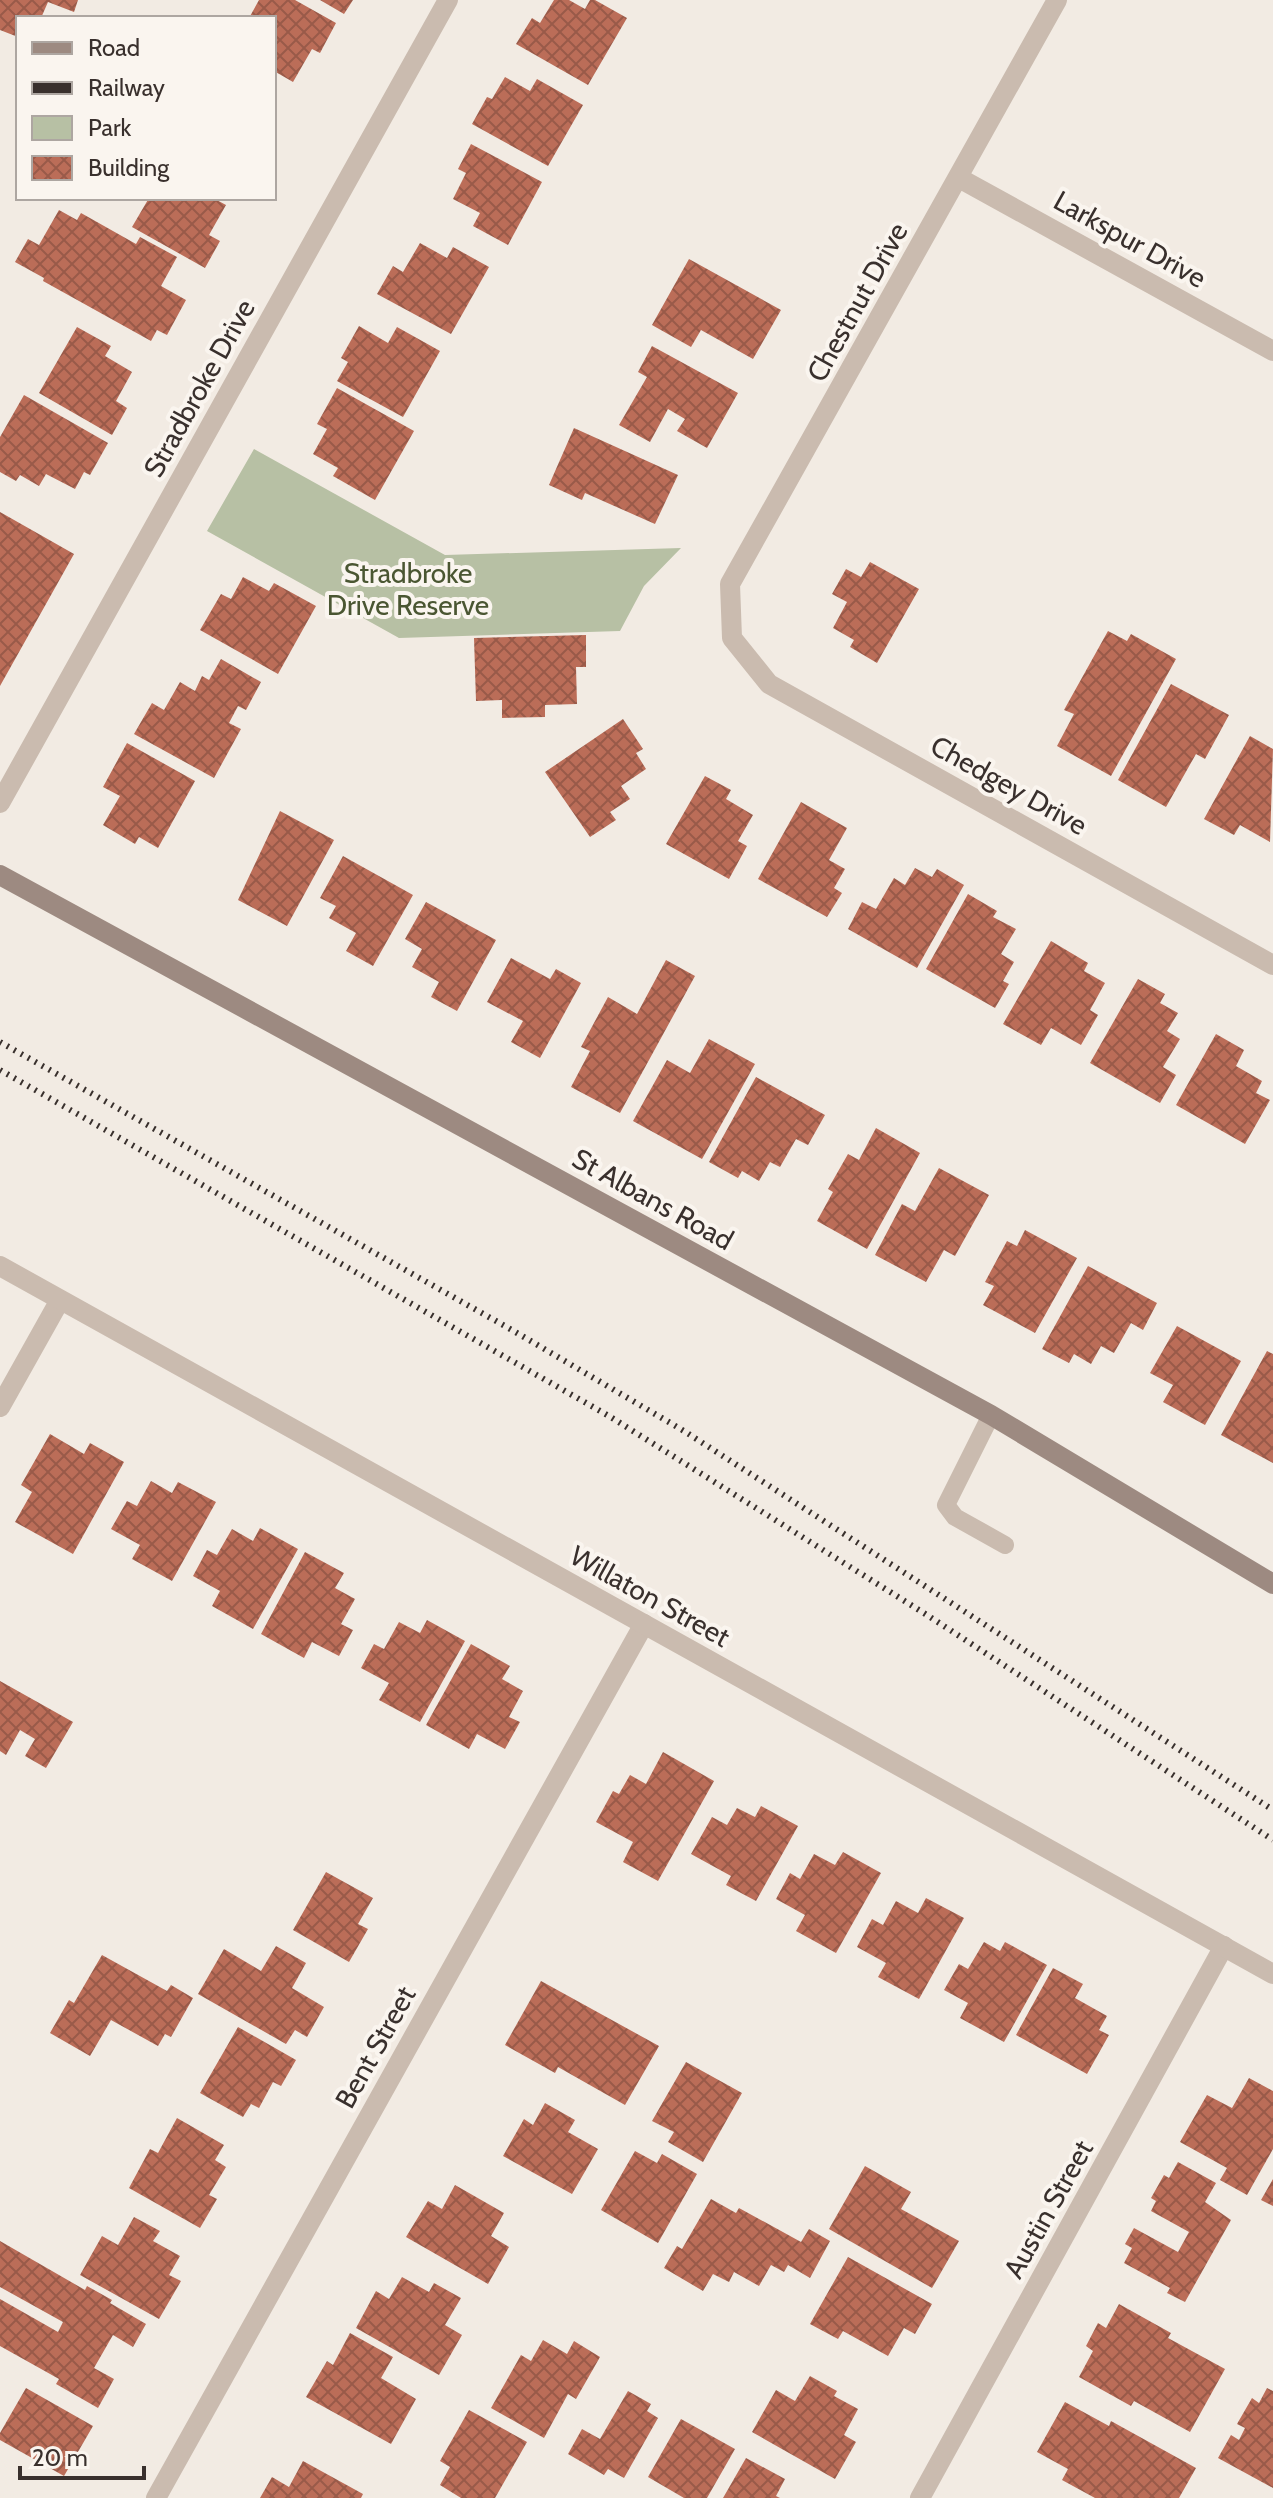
<svg xmlns="http://www.w3.org/2000/svg" width="1273" height="2498" viewBox="0 0 1273 2498" font-family="Cabin,sans-serif">
<style>
.park{fill:#b7c0a4}
.building{fill:url(#building-cross-hatch)}
.lines{fill:none;stroke-linecap:round;stroke-linejoin:round}
.service{stroke:#cabbaf;stroke-width:18}
.minor{stroke:#cabbaf;stroke-width:20}
.tertiary{stroke:#cabbaf;stroke-width:20}
.secondary{stroke:#9d8a81;stroke-width:20}
.rail{stroke:#39302d;stroke-width:6;stroke-dasharray:2 6;stroke-linecap:butt}
.labels{text-anchor:middle;dominant-baseline:central;stroke-width:8;stroke-linejoin:round;paint-order:stroke}
.street-label{font-size:28px;fill:#39302d;stroke:#faf5ef}
.park-label{font-size:28px;fill:#4a5632;stroke:#faf5ef}
</style>
<defs>
<pattern id="building-cross-hatch" width="8" height="8" patternUnits="userSpaceOnUse" patternTransform="scale(2)"><rect width="8" height="8" fill="#bb6d58"/><path d="M0 0l8 8M0 8l8-8" fill="none" stroke="#995a49"/></pattern>
</defs>
<rect width="100%" height="100%" fill="#f2ebe3"/>
<path class="park" d="M254,449L445,555L681,548L644,586L620,631L399,638L207,531Z"/>
<path class="building" d="M0,0H78L74,12L48,2L41,18H18V37L0,30Z
M259,0H295L336,23L320,53L312,49L293,82L274,71V18H249Z
M320,0H353L344,14Z
M554,0H569L585,9L590,0H595L627,18L588,85L516,44L532,18L540,23Z
M505,77L530,91L537,79L583,105L548,166L472,124L487,97L492,99Z
M471,144L542,182L508,245L473,226L480,213L453,199L466,173L458,169Z
M149,198H213L226,205L209,235L220,241L205,268L132,227Z
M59,210L77,220L81,213L136,244L140,237L177,257L161,286L186,300L167,335L157,330L151,341L43,281L44,278L15,262L28,239L39,245Z
M420,243L447,258L453,247L489,267L451,334L377,294L393,266L403,272Z
M689,259L781,310L753,359L701,330L691,347L652,325Z
M359,326L388,343L397,327L440,351L403,417L337,381L348,362L341,358Z
M77,327L111,346L105,356L132,372L116,401L127,408L112,435L39,393Z
M652,346L738,393L707,448L677,431L685,419L668,409L650,442L619,425L647,377L638,372Z
M337,388L414,431L375,500L333,476L338,468L313,454L327,429L317,424Z
M24,395L108,443L90,475L84,472L75,489L46,474L39,486L20,475L16,481L0,472V437Z
M574,428L678,475L655,524L585,493L582,500L549,485Z
M0,512L74,554L0,686Z
M870,562L919,589L877,663L850,647L854,640L833,628L847,602L832,594L846,569L861,577Z
M243,577L269,591L274,583L316,606L278,674L200,630L221,594L231,599Z
M1108,631L1127,641L1131,634L1176,659L1111,776L1057,746L1074,714L1064,710Z
M586,635V667H576L577,704L545,705V717L502,718V700L476,701L474,638Z
M221,659L261,682L246,710L238,706L229,723L241,729L214,778L134,734L152,703L164,710L180,682L195,691L202,676L209,680Z
M1171,684L1229,715L1205,759L1196,754L1166,807L1118,780Z
M623,719L643,749L636,753L646,769L621,786L630,799L610,812L616,820L590,837L545,772Z
M1250,736L1273,749L1270,842L1240,825L1234,835L1204,819Z
M127,743L195,781L158,848L139,837L135,844L103,825L120,796L103,787Z
M705,776L731,790L726,799L753,815L738,841L747,846L729,879L666,844Z
M801,802L847,828L829,860L845,869L834,888L842,893L827,917L758,879Z
M280,811L334,840L287,926L238,900Z
M343,856L413,895L373,966L346,951L356,933L329,918L336,906L320,898Z
M915,868L932,877L937,869L964,885L917,968L848,929L862,902L876,909L894,878L905,885Z
M968,894L997,911L993,917L1016,929L1001,954L1014,962L1003,981L1009,984L995,1008L926,969Z
M426,902L496,940L457,1011L431,997L439,982L412,967L422,949L405,939Z
M1051,941L1088,963L1084,971L1105,983L1090,1010L1098,1015L1081,1045L1051,1028L1041,1045L1003,1024Z
M511,958L550,979L556,969L581,983L540,1058L511,1042L523,1021L487,1002Z
M666,960L695,976L620,1113L571,1087L590,1051L581,1047L608,997L637,1014Z
M1138,979L1165,994L1160,1003L1178,1013L1167,1031L1180,1039L1163,1067L1176,1075L1160,1103L1090,1063Z
M1216,1034L1244,1050L1236,1066L1262,1081L1256,1093L1270,1100L1245,1144L1176,1105Z
M709,1039L755,1064L702,1159L633,1121L667,1060L690,1073Z
M756,1077L825,1115L808,1145L796,1139L780,1167L770,1162L759,1181L742,1171L738,1178L709,1162Z
M876,1128L920,1153L867,1249L817,1221L833,1192L828,1189L848,1154L859,1160Z
M939,1168L989,1195L955,1256L944,1250L926,1282L875,1255L902,1204L915,1211Z
M1025,1230L1077,1258L1035,1333L983,1305L994,1286L985,1282L1007,1241L1017,1246Z
M1088,1266L1157,1303L1143,1330L1131,1323L1114,1353L1101,1346L1091,1364L1074,1354L1069,1363L1042,1349Z
M1177,1326L1241,1361L1205,1425L1163,1402L1173,1385L1150,1373Z
M1267,1351L1273,1354V1463L1221,1435Z
M50,1434L84,1454L90,1443L124,1462L73,1554L15,1522L32,1492L21,1485Z
M151,1481L172,1493L178,1482L216,1502L172,1581L132,1559L140,1545L111,1529L127,1501L137,1506Z
M260,1528L298,1549L253,1629L212,1606L220,1591L193,1576L207,1550L217,1555L232,1529L253,1541Z
M305,1552L344,1573L335,1588L355,1599L341,1624L353,1630L339,1656L312,1642L304,1658L261,1634Z
M427,1620L465,1641L420,1722L379,1700L389,1683L361,1668L374,1644L384,1649L399,1622L420,1633Z
M471,1644L510,1666L502,1679L523,1691L509,1717L520,1722L505,1749L477,1734L469,1749L426,1725Z
M0,1681L73,1722L46,1768L25,1756L35,1739L20,1730L6,1755L0,1751Z
M663,1752L714,1781L658,1881L623,1862L633,1842L596,1822L613,1791L619,1794L630,1775L646,1784Z
M761,1806L798,1826L756,1901L726,1885L731,1876L691,1854L712,1817L727,1825L737,1808L755,1817Z
M843,1852L881,1873L836,1953L796,1931L805,1915L776,1899L790,1873L800,1879L814,1854L835,1865Z
M326,1872L373,1898L358,1924L368,1929L349,1962L293,1930Z
M926,1898L964,1918L919,1999L878,1977L886,1963L857,1947L872,1919L883,1925L896,1901L918,1913Z
M984,1942L1000,1951L1005,1942L1047,1965L1004,2042L960,2018L968,2003L944,1990L959,1964L968,1969Z
M276,1946L306,1963L292,1988L324,2007L307,2037L295,2030L286,2044L198,1994L224,1949L261,1971Z
M102,1955L167,1991L171,1985L193,1998L171,2037L165,2034L158,2046L111,2020L90,2056L50,2033L69,2000L74,2003Z
M1053,1968L1083,1984L1075,1998L1107,2016L1099,2030L1109,2035L1087,2074L1016,2035Z
M541,1981L659,2046L625,2105L558,2067L555,2073L505,2045Z
M238,2027L296,2060L281,2086L273,2082L259,2108L251,2104L243,2117L200,2093Z
M686,2062L742,2093L703,2162L668,2142L674,2132L652,2121Z
M1249,2078L1273,2091V2149L1247,2195L1220,2180L1227,2168L1180,2142L1207,2095L1232,2108Z
M545,2103L575,2120L568,2132L598,2149L572,2194L503,2156L524,2119L533,2125Z
M177,2118L224,2145L215,2160L226,2167L209,2195L217,2199L200,2228L129,2188L150,2149L158,2153Z
M635,2151L657,2163L662,2154L697,2174L658,2243L601,2210Z
M1178,2162L1216,2183L1205,2202L1231,2220L1185,2302L1167,2293L1170,2288L1124,2263L1132,2248L1125,2244L1134,2228L1178,2252L1189,2232L1151,2211L1156,2201L1151,2198L1164,2175L1169,2178Z
M865,2166L911,2192L901,2209L959,2241L932,2288L829,2229Z
M1273,2179V2206L1261,2200Z
M455,2185L504,2213L491,2236L509,2247L488,2284L406,2237L428,2201L442,2209Z
M711,2199L736,2213L739,2208L801,2242L809,2229L830,2241L810,2278L788,2265L784,2272L771,2265L759,2286L734,2272L729,2282L713,2274L703,2291L664,2268L677,2246L682,2249Z
M134,2217L160,2231L153,2241L180,2256L169,2275L181,2281L159,2319L80,2275L102,2236L118,2245Z
M0,2241L85,2290L87,2286L112,2300L110,2303L146,2324L133,2347L113,2335L94,2368L114,2379L98,2408L56,2384L59,2379L0,2346V2299L58,2332L63,2322L0,2287Z
M848,2257L932,2304L915,2334L904,2328L888,2356L843,2331L838,2339L810,2324Z
M402,2277L429,2292L434,2283L461,2298L445,2325L462,2335L439,2375L356,2328L376,2291L389,2299Z
M1119,2304L1171,2333L1168,2338L1225,2369L1190,2432L1134,2401L1131,2406L1079,2377L1093,2351L1086,2346L1098,2323L1106,2328Z
M350,2333L393,2357L381,2378L416,2399L391,2444L306,2397L327,2361L333,2365Z
M543,2340L567,2354L574,2341L600,2357L576,2399L568,2394L544,2438L491,2408L521,2355L531,2361Z
M810,2376L837,2391L834,2396L858,2409L844,2435L856,2442L835,2479L752,2432L776,2390L795,2401Z
M26,2388L93,2426L64,2476L0,2440V2433Z
M1267,2388L1273,2391V2488L1218,2458L1231,2435L1239,2440L1245,2428L1237,2424L1252,2398L1259,2403Z
M628,2391L651,2404L647,2411L658,2418L624,2478L608,2469L604,2475L568,2454L582,2429L600,2439Z
M1065,2402L1109,2426L1111,2421L1196,2468L1179,2498H1095L1062,2480L1068,2469L1037,2452Z
M469,2410L527,2442L495,2498H461L440,2485L450,2467L440,2461Z
M681,2419L735,2449L707,2498H684L648,2477Z
M746,2458L785,2479L776,2496L780,2498H723Z
M303,2461L363,2494L361,2498H260L272,2477L289,2487Z"/>
<g class="lines">
<path class="service" d="M991,1415L946,1505L955,1517L1005,1545"/>
<path class="minor" d="M1057,0L730,584L732,638L769,684L1273,965
M959,178L1273,351
M0,803L448,0
M0,1407L60,1300
M156,2498L644,1624
M920,2498L1224,1946"/>
<path class="tertiary" d="M0,1266L1273,1974"/>
<path class="secondary" d="M0,875L991,1415L1273,1584"/>
<path class="rail" d="M0,1042L512,1330L684,1431L1273,1810
M0,1070L609,1416L927,1615L1273,1840"/>
</g>
<g class="labels">
<g class="street-label">
<text transform="translate(1130 239) rotate(29)">Larkspur Drive</text>
<text transform="translate(857 302) rotate(-61)">Chestnut Drive</text>
<text transform="translate(199 388) rotate(-61)">Stradbroke Drive</text>
<text transform="translate(1009 785) rotate(29)">Chedgey Drive</text>
<text transform="translate(653 1199) rotate(29)">St Albans Road</text>
<text transform="translate(650 1596) rotate(29)">Willaton Street</text>
<text transform="translate(375 2047) rotate(-61)">Bent Street</text>
<text transform="translate(1048 2209) rotate(-61)">Austin Street</text>
</g>
<g class="park-label">
<text x="408" y="573">Stradbroke<tspan x="408" dy="32">Drive Reserve</tspan></text>
</g>
</g>
<rect x="16" y="16" width="260" height="184" fill="#faf5ef" stroke="#ada6a1" stroke-width="2"/>
<rect x="32" y="42" width="40" height="12" fill="#9d8a81" stroke="#ada6a1" stroke-width="2"/>
<text x="88" y="56" font-size="24" fill="#39302d">Road</text>
<rect x="32" y="82" width="40" height="12" fill="#39302d" stroke="#ada6a1" stroke-width="2"/>
<text x="88" y="96" font-size="24" fill="#39302d">Railway</text>
<rect x="32" y="116" width="40" height="24" fill="#b7c0a4" stroke="#ada6a1" stroke-width="2"/>
<text x="88" y="136" font-size="24" fill="#39302d">Park</text>
<rect x="32" y="156" width="40" height="24" fill="url(#building-cross-hatch)" stroke="#ada6a1" stroke-width="2"/>
<text x="88" y="176" font-size="24" fill="#39302d">Building</text>
<path d="M20 2466v12h124v-12" fill="none" stroke="#39302d" stroke-width="4"/>
<text x="32" y="2466" font-size="24" fill="#39302d" stroke="#faf5ef" stroke-width="6" paint-order="stroke">20 m</text>
</svg>
